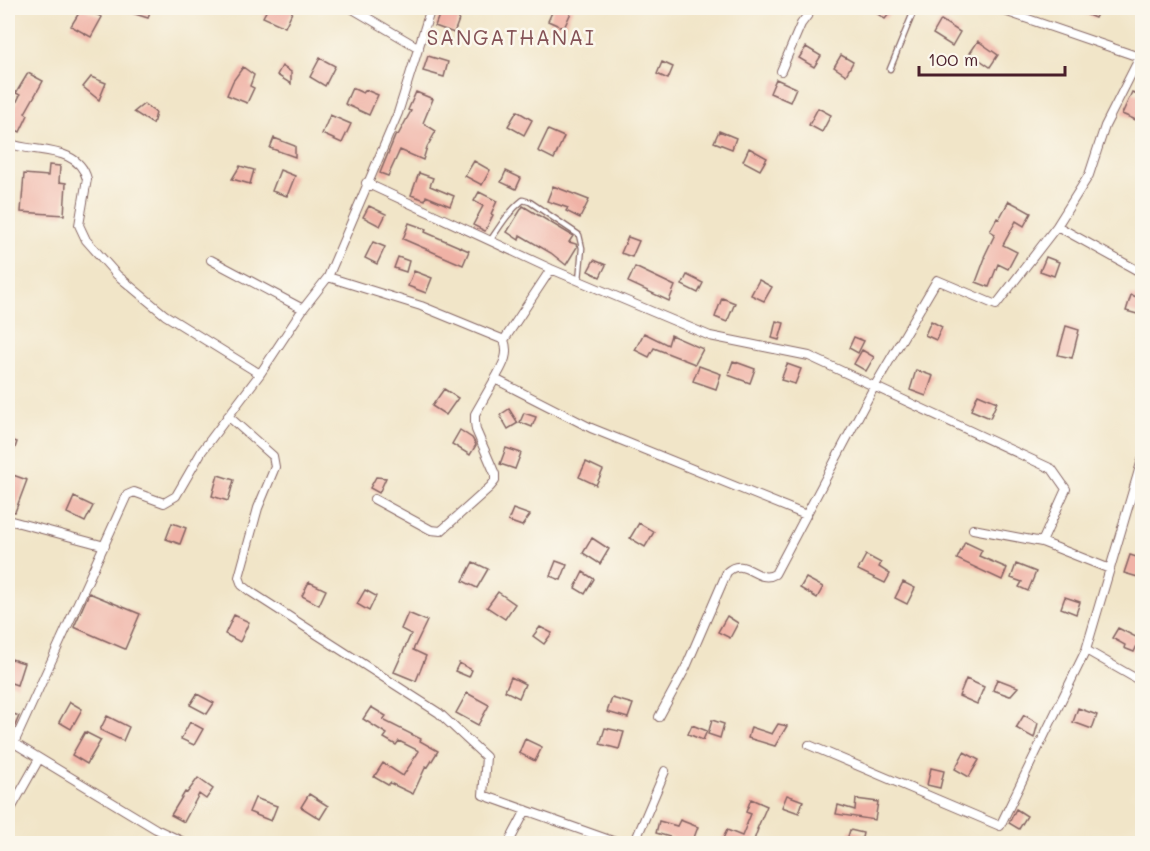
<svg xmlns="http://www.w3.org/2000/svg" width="1150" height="851" viewBox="0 0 1150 851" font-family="Mali,sans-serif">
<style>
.building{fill:#f0b2a6}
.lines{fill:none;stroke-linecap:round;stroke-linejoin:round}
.lane-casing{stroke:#846462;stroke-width:7}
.street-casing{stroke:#846462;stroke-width:10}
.lane{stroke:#fff;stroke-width:4.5}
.street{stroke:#fff;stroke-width:8}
.labels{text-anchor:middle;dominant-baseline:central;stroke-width:5;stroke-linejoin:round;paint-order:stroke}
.quarter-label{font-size:21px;letter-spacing:1.5px;fill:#845256;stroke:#fbf7ec}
</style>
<rect width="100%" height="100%" fill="#fbf7ec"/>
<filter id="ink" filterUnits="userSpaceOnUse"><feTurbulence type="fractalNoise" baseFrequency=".0167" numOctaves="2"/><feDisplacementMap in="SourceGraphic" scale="12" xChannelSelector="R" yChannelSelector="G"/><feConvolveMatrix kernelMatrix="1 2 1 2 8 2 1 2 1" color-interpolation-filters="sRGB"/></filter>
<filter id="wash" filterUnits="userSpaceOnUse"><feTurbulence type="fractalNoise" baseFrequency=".008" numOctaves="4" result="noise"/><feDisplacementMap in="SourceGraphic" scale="24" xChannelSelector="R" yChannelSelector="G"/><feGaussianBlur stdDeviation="1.35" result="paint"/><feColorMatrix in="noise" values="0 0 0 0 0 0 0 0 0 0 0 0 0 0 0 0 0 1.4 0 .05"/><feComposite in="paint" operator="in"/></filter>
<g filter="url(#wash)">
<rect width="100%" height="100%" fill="#f1e5c8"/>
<g id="blocks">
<path class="building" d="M82,8L102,17L91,37L71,26Z
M119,8H151L148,18L119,9Z
M268,8H294L285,27L263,17Z
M554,8H573L564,28L548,21Z
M869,8H894L885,19Z
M1071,8H1100L1095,18Z
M441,10L460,17L454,33L435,26Z
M941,20L960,32L952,46L933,34Z
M978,41L998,55L990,67L970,53Z
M806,47L821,56L814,67L799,58Z
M841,55L853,62L846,75L834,67Z
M428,56L448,62L444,77L423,71Z
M320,58L335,66L325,86L310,77Z
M662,62L673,67L668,79L657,74Z
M282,66L291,72V84L277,75Z
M243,67L254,75L250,86L254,88L247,103L227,95L233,81Z
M28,73L43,81L25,113L28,115L20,132L8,126V120L20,95L16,93Z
M91,77L106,83L99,100L83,87Z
M776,79L796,88L790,102L770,93Z
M352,88L363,93L366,90L378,95L369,115L345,104Z
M416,92L433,99L423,123L436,131L427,147L423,160L400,150L388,176L380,173L396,134L398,135L411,111L408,110Z
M1132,92L1143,96V123L1122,114Z
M144,104L156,113L153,124L134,112Z
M818,108L831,115L822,132L809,125Z
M517,111L532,120L524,135L508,126Z
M330,115L351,124L342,143L322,134Z
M548,130L564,137L554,159L538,151Z
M719,131L736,138L732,149L714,142Z
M274,138L295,146V157L270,148Z
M749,148L767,158L760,170L743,161Z
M474,161L490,170L482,185L465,176Z
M49,165L60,166L59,182L66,183L64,215L21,212L24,174L48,176Z
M240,166L254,170L250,184L232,179Z
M280,170L295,176L287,196L272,191Z
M506,171L521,178L516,189L501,182Z
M419,173L433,178L430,186L454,196L450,206L426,196L425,200L411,195Z
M553,186L589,200L580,218L566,211L568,208L547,201Z
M479,192L497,201L491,214L493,215L485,231L473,225L483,206L474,201Z
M1009,201L1031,213L1024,226L1016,221L1003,245L1017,252L1008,269L998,264L989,287L976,282L985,258L984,257L995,234L990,231L997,218L999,219Z
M369,206L386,214L380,226L363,217Z
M523,206L573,236L569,242L576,244L577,247L566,265L551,253L520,235L519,240L507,232Z
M409,223L426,229L425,232L469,251L463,265L403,239Z
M628,237L639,241L632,257L621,253Z
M373,242L385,247L377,264L365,258Z
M398,257L409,261L406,272L394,268Z
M1046,257L1059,262L1054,276L1040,271Z
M594,260L606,265L600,277L588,271Z
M635,267L675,286L669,301L628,282Z
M414,271L432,278L426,293L408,286Z
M687,275L703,283L698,293L682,285Z
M759,280L772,287L764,301L751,295Z
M1131,295L1143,299L1141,315L1126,311Z
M722,298L735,303L727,322L715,317Z
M776,321L784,323L779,340L772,338Z
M931,321L942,327L936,340L925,335Z
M1066,326L1079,330L1072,358L1058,355Z
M644,333L668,345L671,335L703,349L695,364L654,348L649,357L635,350Z
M854,337L864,341L858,353L849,348Z
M862,350L874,357L866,371L854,364Z
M733,361L755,369L750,383L728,375Z
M787,364L801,369L795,384L781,380Z
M699,366L721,374L716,389L693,381Z
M916,370L933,376L926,396L910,390Z
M444,389L458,398L446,415L432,406Z
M978,394L997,402L990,418L971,410Z
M509,409L518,423L508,429L500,415Z
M524,413L536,417L532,427L520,422Z
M460,430L472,438L476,445L470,455L452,444Z
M8,439L17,442L9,466H8Z
M506,448L521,453L515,469L500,464Z
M586,462L603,470L596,485L579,477Z
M10,474L27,480L15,512L8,510V481Z
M218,475L234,480L228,501L212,496Z
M376,477L386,478L379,493L370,488Z
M74,497L93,506L85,522L67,513Z
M513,509L530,515L522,526L508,521Z
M172,523L186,528L180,544L166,539Z
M639,523L654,532L645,547L630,538Z
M592,538L609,549L600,564L583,553Z
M965,542L982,550L979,556L1007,568L1002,580L957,559Z
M866,555L881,563L879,567L890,574L885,583L858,570Z
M1130,555L1143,559L1138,577L1124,573Z
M556,561L567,565L561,580L550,576Z
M473,562L488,569L477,588L463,581Z
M1016,564L1036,572L1028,591L1019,587L1022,582L1011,578Z
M583,572L594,579L585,594L575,588Z
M806,578L823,587L817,598L800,588Z
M309,582L326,590L319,605L302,596Z
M903,582L915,588L907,604L895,598Z
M365,590L376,596L369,611L357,604Z
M498,592L515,604L505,619L487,607Z
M89,593L140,614L125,649L74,627Z
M1065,597L1080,602L1076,614L1061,608Z
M408,613L427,621L413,650L426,656L416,681L394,672L411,634L401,629Z
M234,615L249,622L240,642L225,634Z
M727,616L738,623L730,638L718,632Z
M540,627L552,633L544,644L533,636Z
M1118,628L1140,639L1134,652L1124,648L1125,645L1112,638Z
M8,658L24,663L17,685L8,682Z
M459,663L472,670L469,677L455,671Z
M511,677L525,684L519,698L505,691Z
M966,679L984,687L977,704L959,696Z
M997,679L1018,687L1010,696L993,690Z
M467,693L489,705L478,725L456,713Z
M197,694L214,703L207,714L190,705Z
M612,698L633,704L628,718L607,712Z
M70,702L82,709L71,729L59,722Z
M371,707L386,716L383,720L421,739L420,741L438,751L428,767L426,766L413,794L390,783L388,785L374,777L383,763L403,776L419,751L399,741L396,745L384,738L387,734L363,719Z
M1078,708L1097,715L1092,729L1073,722Z
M8,712L19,716L14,728L8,725Z
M1024,715L1038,723L1034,738L1016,728Z
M107,716L129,727L123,741L100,730Z
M712,720L724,724L720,738L708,734Z
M190,722L203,729L194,745L181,739Z
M778,724L787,726L775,746L748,738L751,727L772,734Z
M692,725L707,731L703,740L688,734Z
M605,728L624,732L619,749L600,744Z
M85,732L101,740L87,764L72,755Z
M525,739L542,747L535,761L519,753Z
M964,752L979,760L969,777L955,769Z
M931,768L944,771L940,788L927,785Z
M198,778L213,789L206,799L199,794L184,822L171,815L185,792L187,793Z
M309,794L328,806L320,819L301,807Z
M787,795L803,801L799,813L782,807Z
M255,798L277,806L271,821L249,812Z
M751,799L767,806L757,829H758L754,840L761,843H721L727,830L742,836L751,814L746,812Z
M856,799L878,802L875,820L836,814L838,805L855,810Z
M1016,809L1027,816L1019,829L1009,823Z
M680,820L698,827L692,843H676L672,842L673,838L656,833L659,821L677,826Z
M850,830L863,833L861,843H846Z"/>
</g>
</g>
<g filter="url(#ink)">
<use href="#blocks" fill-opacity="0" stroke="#846462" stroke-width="1.5"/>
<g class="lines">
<defs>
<path id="lane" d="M890,69L915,8
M490,241C500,226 509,211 523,200L530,202L579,235L582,248L579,280"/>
<path id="street" d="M351,8L419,48
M996,8L1142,58
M1142,53L1105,126L1089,175L1057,226L1142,273
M781,71L801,24L813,8
M8,143C33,154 78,144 87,179L79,225L86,240L117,275L165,315L260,374
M366,183L551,269L710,336L809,356L1052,469L1066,489L1042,542
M211,260L303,309
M328,277L421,306L504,340C510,355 502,366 495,379L591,428L806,515
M504,340L551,269
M228,416L273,456L275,467L258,508L239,577L242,585L251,592L439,713L486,757L483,795L621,844
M1142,460L1086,650L1142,682
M374,499L431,530L441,531L490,487L495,481V474L476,430L475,422V414L495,379
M8,520L105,546
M973,529L1042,542L1110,569
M659,717L686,667L727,572C745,555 757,585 775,574L874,387L937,280L996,305L1057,226
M809,745L1000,826L1086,650
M8,814L39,759
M188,844L156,829L14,743L127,495L134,492L164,503L176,496L202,451L260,374L303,309L328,277L398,113L431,8
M508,844L526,810
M634,844L665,771"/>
</defs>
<use href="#lane" class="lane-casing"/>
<use href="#street" class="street-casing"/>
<use href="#lane" class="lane"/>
<use href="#street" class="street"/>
</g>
</g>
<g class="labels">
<g class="quarter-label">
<text x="511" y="36">SANGATHANAI</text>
</g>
</g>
<rect width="1150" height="851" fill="none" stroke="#fbf7ec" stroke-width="30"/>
<path d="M919 66v9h146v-9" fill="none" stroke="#4a1f2b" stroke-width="3"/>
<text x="928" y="66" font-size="18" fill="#4a1f2b" stroke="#fbf7ec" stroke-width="4.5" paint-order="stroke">100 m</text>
</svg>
